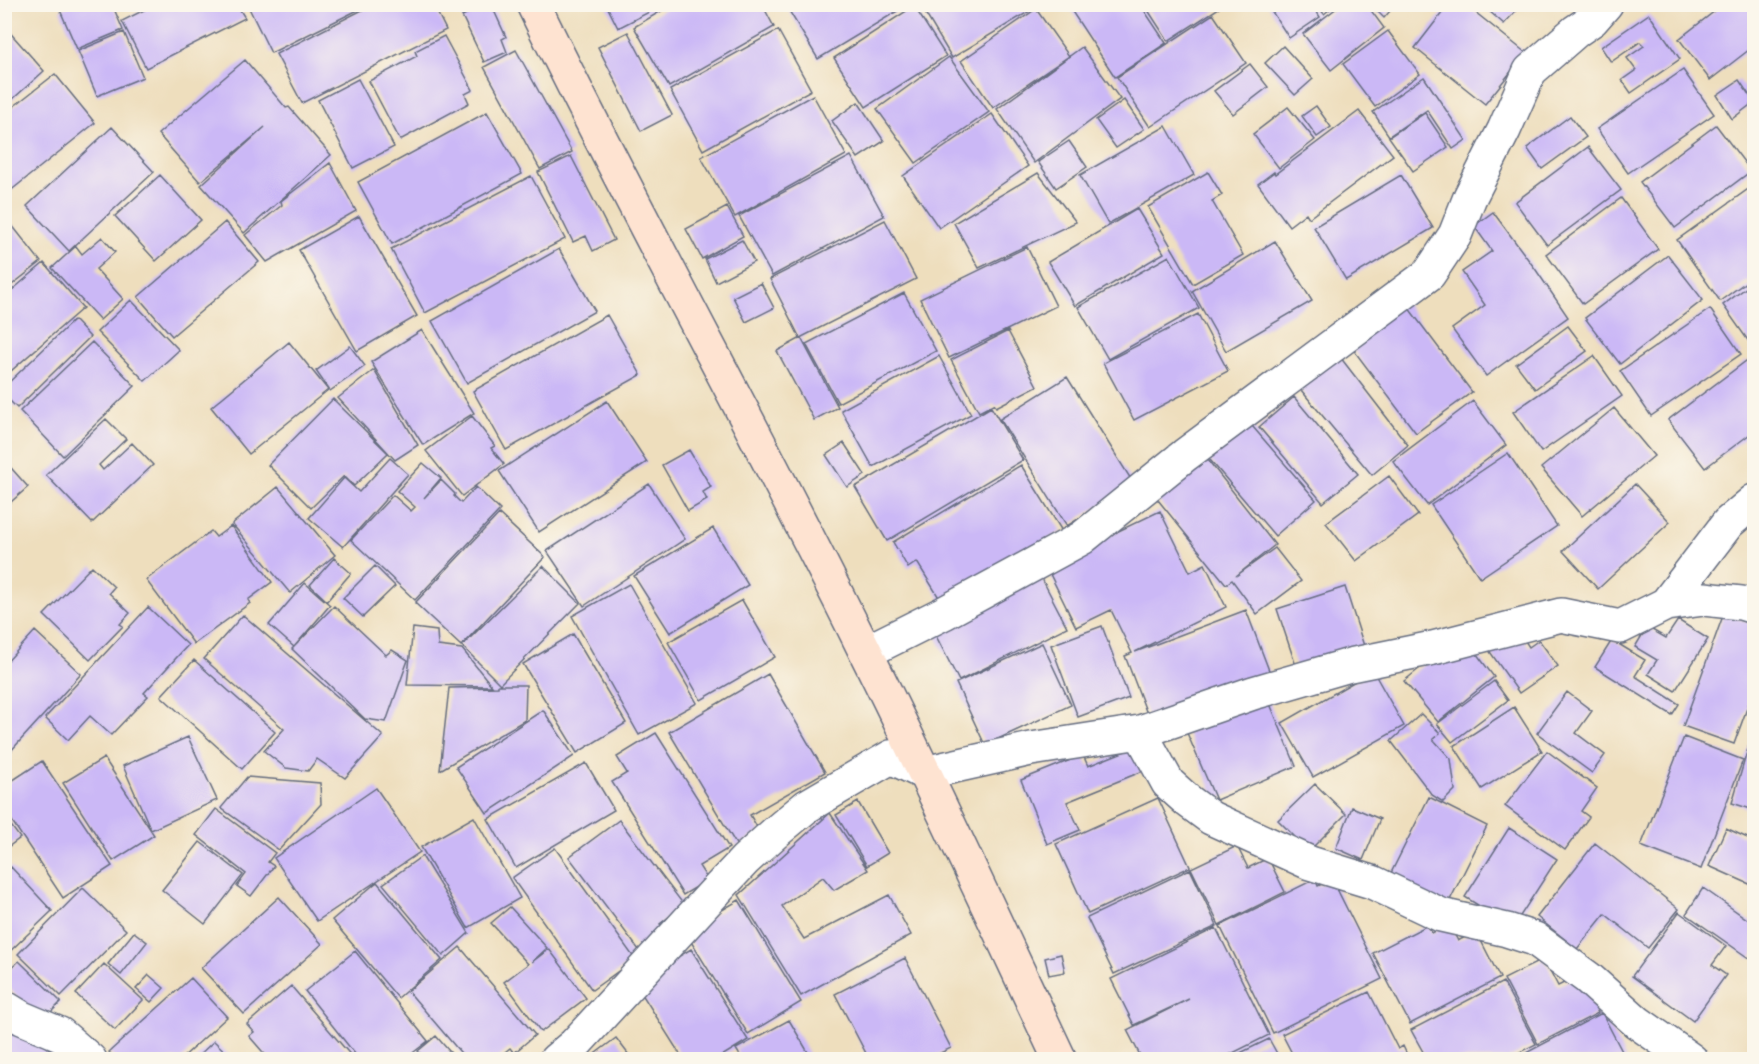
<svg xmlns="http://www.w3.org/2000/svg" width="1759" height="1064" viewBox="0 0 1759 1064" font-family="'Libre Caslon Text',serif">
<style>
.building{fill:#cbb8f6}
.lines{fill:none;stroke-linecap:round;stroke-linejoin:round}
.street-casing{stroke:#656c7f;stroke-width:36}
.secondary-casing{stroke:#656c7f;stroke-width:36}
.street{stroke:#fff;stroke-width:33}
.secondary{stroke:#fee3d1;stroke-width:33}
</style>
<rect width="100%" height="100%" fill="#fbf7ec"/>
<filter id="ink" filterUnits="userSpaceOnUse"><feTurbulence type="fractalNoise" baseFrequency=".0167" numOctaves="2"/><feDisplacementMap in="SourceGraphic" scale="12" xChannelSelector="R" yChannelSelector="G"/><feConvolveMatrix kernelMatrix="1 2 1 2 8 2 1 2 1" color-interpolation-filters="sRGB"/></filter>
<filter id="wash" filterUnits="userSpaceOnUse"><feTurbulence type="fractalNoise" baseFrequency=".008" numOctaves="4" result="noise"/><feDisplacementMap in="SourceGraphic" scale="24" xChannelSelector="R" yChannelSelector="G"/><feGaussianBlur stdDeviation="1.35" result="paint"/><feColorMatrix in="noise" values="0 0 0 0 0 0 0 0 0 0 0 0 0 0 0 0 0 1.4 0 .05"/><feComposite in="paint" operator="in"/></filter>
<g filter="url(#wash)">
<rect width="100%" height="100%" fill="#eedebd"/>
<g id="blocks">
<path class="building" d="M73,4H112L123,30L77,49L60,10Z
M247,4H370L271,53Z
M374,4H433L446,30L302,103L276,54Z
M488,4H491L506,37L502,39L507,52L484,62L462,16Z
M606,4H652L655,9L618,28Z
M673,4H762L774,27L669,87L634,27Z
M785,4H909L818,59Z
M928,4H1037L1038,6L952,58L922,8Z
M1067,4H1140L1166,43L1115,77Z
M1144,4H1217L1219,8L1168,41Z
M1267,4H1312L1320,17L1289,38Z
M1316,4H1336L1324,14Z
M1342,4H1361L1363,8L1367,5L1384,28L1331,70L1303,34Z
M1370,4H1396L1384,18Z
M1449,4H1465L1526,53L1485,104L1415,48Z
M1481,4H1522L1504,24Z
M1724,4H1754V46L1710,80L1679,39Z
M154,5H237L245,18L146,68L122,21Z
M914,6L946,56L866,107L834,58Z
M1036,9L1069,56L993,108L961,61Z
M1213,14L1246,63L1150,127L1117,77Z
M1649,14L1680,59L1631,93L1622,80L1636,70L1627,58L1644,46L1640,42L1611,62L1601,47Z
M5,27L44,71L5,106Z
M778,30L811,90L703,150L670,90Z
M1388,31L1420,74L1375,107L1343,64Z
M124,32L143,77L97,96L78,51Z
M628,32L672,115L641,131L598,47Z
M444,36L473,90L465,94L469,103L400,140L369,81L417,56L415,51Z
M1283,46L1313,79L1295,95L1265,63Z
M1082,47L1120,99L1034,163L997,109Z
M516,50L572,152L540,169L484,67Z
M949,57L989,112L916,163L877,109Z
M245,60L286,108L289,107L331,155L244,233L201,185L265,127L200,182L158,134Z
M1250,64L1268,87L1233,114L1214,91Z
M1683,70L1714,114L1628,173L1597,129Z
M55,74L95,123L4,196V114Z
M1424,77L1466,140L1453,149L1427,110L1389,136L1373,112Z
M358,79L394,147L353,168L318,100Z
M1739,80L1754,102L1732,119L1717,95Z
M813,95L846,155L735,217L701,157Z
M1124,100L1144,129L1116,148L1096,120Z
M858,102L884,141L858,158L832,121Z
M1316,106L1331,127L1317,137L1302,116Z
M1288,107L1315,140L1279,168L1253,134Z
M1359,111L1393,155L1309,218L1306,213L1289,226L1258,184L1274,172L1275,174Z
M487,112L522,174L392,244L358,182Z
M1425,113L1448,147L1413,171L1389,137Z
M992,114L1028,166L939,228L903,176Z
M1570,116L1586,137L1542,169L1527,148Z
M1716,125L1751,171L1675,228L1640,182Z
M1166,126L1194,175L1108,224L1080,175Z
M112,127L154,172L69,251L27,206Z
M1069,141L1087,167L1056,188L1038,162Z
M1588,147L1621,190L1547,245L1515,202Z
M571,156L614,240L593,251L586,236L573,242L538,172Z
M851,156L884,216L772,276L739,216Z
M330,163L356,211L267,262L245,235L282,205L281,201Z
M1208,172L1222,195L1212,201L1243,255L1193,284L1148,207Z
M1038,173L1076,222L979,268L954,223Z
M160,175L201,220L156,261L115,216Z
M1401,175L1433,228L1346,280L1314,227Z
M531,176L565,239L425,313L391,249Z
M1754,185V276L1720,301L1677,240Z
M1621,198L1658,249L1583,304L1546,254Z
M727,207L743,236L702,259L686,229Z
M1137,209L1164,253L1075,306L1048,262Z
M1493,212L1536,270L1568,317L1486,376L1452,329L1485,305L1462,272L1492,251L1474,226Z
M4,215L41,262L4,291Z
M359,216L417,316L357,351L299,250Z
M885,220L916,279L800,338L770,279Z
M225,222L259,262L172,336L138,297Z
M102,237L115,252L96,269L123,299L100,320L52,268L76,246L82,254Z
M742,240L754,262L716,282L705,259Z
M1275,241L1312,301L1226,351L1192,291Z
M1027,247L1056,306L949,358L920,299Z
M559,249L595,311L467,383L432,321Z
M1668,255L1703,300L1620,364L1585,318Z
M1169,256L1199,308L1108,359L1078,307Z
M44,263L83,308L4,377V297Z
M1754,282V349L1723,305Z
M761,283L774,308L746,322L733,297Z
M904,293L936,351L838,403L806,344Z
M1402,299L1472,392L1416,433L1346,340Z
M131,300L179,350L145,381L97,332Z
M1710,309L1741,354L1651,416L1620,371Z
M1198,314L1228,371L1134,420L1103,363Z
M607,315L641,375L506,450L473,391Z
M74,320L90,337L17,408L4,395V387Z
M1568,326L1587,351L1535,389L1516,364Z
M422,330L474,413L423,445L371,362Z
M1008,331L1037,386L996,407L994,404L979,412L951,360Z
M801,338L838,407L814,420L777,351Z
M92,342L135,386L63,456L20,411Z
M289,342L328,390L249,454L211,407Z
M350,346L365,366L330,391L316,371Z
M1337,353L1408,445L1372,475L1296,384Z
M939,356L971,414L873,467L841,410Z
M1594,356L1622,396L1541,452L1513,412Z
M1746,361L1754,371V431L1705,468L1668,420Z
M374,370L418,445L395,460L338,398Z
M1067,377L1134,484L1067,526L1000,419Z
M1294,397L1358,474L1323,503L1259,427Z
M333,399L388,453L354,486L344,476L311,508L268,465Z
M607,401L647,462L539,532L499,471Z
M1473,401L1506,445L1427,505L1393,461Z
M991,407L1023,460L887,541L855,487Z
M1614,408L1654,456L1582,516L1541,468Z
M472,416L495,446L491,448L504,464L462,496L426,451Z
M106,419L126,439L99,465L103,470L132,443L153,465L92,523L46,475Z
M1246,419L1316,500L1275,536L1205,454Z
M844,443L865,475L847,487L826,455Z
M689,450L711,487L703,492L707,500L688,511L662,465Z
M1508,453L1557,526L1480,578L1431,505Z
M1204,455L1275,545L1236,576L1275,548L1301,581L1257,614L1232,580L1226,584L1154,495Z
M390,458L408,474L343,547L309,518L344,478L359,492Z
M4,460L28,487L4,508Z
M423,463L441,478L424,498L441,480L455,494L454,496L461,503L476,487L500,510L415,600L351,540L393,495L411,511L415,507L397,491Z
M1021,465L1062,531L943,604L917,562L908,568L893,542Z
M1389,476L1418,515L1356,561L1326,523Z
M649,484L685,539L584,606L547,551Z
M1635,484L1670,522L1598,589L1563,551Z
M278,487L335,555L290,593L232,524Z
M1160,511L1190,572L1205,564L1226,607L1135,652L1246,610L1270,673L1149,719L1125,656L1132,653L1111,610L1076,627L1046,566Z
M499,514L545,557L461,646L415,603Z
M231,526L272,582L248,600L250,603L194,644L146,580L211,531L216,537Z
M713,528L748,585L670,633L634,576Z
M334,558L351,573L327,601L310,585Z
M92,566L114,587L109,593L130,613L120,624L123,626L90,660L44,615Z
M375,566L395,586L363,617L343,598Z
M543,566L580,603L500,684L462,646Z
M1039,573L1067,627L959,681L932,628Z
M305,583L330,605L294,647L269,625Z
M629,584L697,703L639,735L572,616Z
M1345,587L1364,646L1297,669L1277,609Z
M742,600L775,657L701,700L668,642Z
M334,606L386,655L392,650L408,660L386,722L365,719L292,649Z
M148,607L188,645L144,693L148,696L111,735L90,716L68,740L45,718Z
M1724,613L1754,625V689L1734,744L1683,726Z
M243,615L383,736L345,778L317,759L308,771L286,768L264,751L284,729L204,659Z
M1678,620L1708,639L1675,691L1648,674L1657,660L1635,647L1647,627L1666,638Z
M1102,626L1129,698L1078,717L1051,645Z
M413,628L437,631L438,646L462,649L492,686L407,685Z
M1517,629L1529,647L1539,640L1558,666L1519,693L1488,649Z
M35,631L81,674L8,754L4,752V665Z
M573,634L626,723L577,753L523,664Z
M1612,640L1645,660L1635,676L1679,704L1672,715L1595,667Z
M1468,642L1494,677L1438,722L1404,681L1435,656L1441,664Z
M1042,643L1071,705L985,745L956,683Z
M194,660L275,732L242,769L161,696Z
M1373,671L1404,726L1313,777L1282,723Z
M768,674L825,772L750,815L760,832L737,846L669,732Z
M1494,681L1508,700L1452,742L1437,724Z
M498,685H526L525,720L440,770L449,688L498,687Z
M1567,692L1592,711L1576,733L1605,755L1592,773L1537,733Z
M1268,699L1296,766L1216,800L1187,733Z
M1514,707L1542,751L1482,789L1454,746Z
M543,710L574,756L487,813L456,767Z
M1421,714L1440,733L1433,739L1451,759L1455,790L1443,802L1432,795L1391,741Z
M1754,728V810L1732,803Z
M656,733L729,848L699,866L708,880L683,895L612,782L627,773L617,757Z
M188,737L217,800L151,830L123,766Z
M1684,737L1743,760L1701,869L1641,846Z
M1138,746L1148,769L1067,802L1080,830L1047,844L1021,780L1083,755L1088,766Z
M1547,751L1597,788L1581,811L1589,817L1565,850L1505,806Z
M104,758L154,835L113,861L63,783Z
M42,761L112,866L63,898L4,809V786Z
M586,763L614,810L516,868L488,819Z
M247,777L320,783L321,804L279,850L221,808Z
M1315,784L1346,814L1309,851L1278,820Z
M376,788L420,852L317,921L274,858Z
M1429,797L1487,826L1445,910L1387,881Z
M1158,798L1190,867L1088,914L1056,844Z
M858,802L888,853L867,866L836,815Z
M1352,807L1380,819L1363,860L1336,848Z
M216,809L275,853L268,862L274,866L251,896L237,886L246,874L196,835Z
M830,813L868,870L834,890L823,877L782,906L804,939L889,895L911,935L801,996L739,895Z
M4,816L20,838L4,850Z
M474,817L520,898L468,928L421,847Z
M619,820L684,905L660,924L665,931L639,950L569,857Z
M1509,828L1557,859L1513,927L1465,897Z
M1726,828L1754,841V886L1709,866Z
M200,842L243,875L205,924L162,890Z
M1595,843L1679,909L1648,948L1605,914L1577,949L1537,917Z
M1237,846L1248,868L1268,858L1285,892L1219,925L1191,868Z
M555,848L635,959L592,990L512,878Z
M422,856L469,933L443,956L383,884Z
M11,867L52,911L5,956V874Z
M1190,869L1217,926L1114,974L1087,918Z
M1315,879L1318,886L1332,879L1382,979L1273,1033L1220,926Z
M377,882L442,960L398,998L332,920Z
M83,888L126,930L61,996L18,954Z
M1703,888L1754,924V952L1750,959L1686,914Z
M279,897L322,944L244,1014L201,968Z
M739,900L801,1002L748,1034L685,932Z
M510,907L547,948L532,962L549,949L586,998L541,1032L504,982L528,964L491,923Z
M1679,912L1726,946L1712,965L1726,975L1693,1021L1632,976Z
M1449,924L1458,941L1476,931L1500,978L1410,1024L1373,953L1428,925L1432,933Z
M1216,928L1269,1035L1221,1059H1142L1127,1030L1189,999L1134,1025L1111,979Z
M134,932L147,942L121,975L108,964Z
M460,947L535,1035L514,1053L510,1048L496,1059H466L408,991Z
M691,949L748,1040L717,1059H683L635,983Z
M355,951L428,1041L405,1059H359L305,991Z
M1061,954L1065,972L1049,975L1045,958Z
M905,958L951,1048L928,1059H869L835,994Z
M1544,959L1558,986L1578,976L1598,1013L1538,1044L1504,979Z
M19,961L61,1002L42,1021L4,983V975Z
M104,964L143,1000L115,1030L76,994Z
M149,975L164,988L151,1002L136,989Z
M191,978L227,1017L181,1059H115L109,1052Z
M1503,982L1536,1044L1506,1059H1427L1411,1030Z
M291,986L354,1059H269L249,1036L254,1032L247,1024Z
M1369,992L1398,1049L1403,1046L1409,1059H1295L1282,1034Z
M1602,1013L1626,1059H1527L1524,1054Z
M12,1019L59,1057L57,1059H4V1028Z
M789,1020L812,1059H742L736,1049Z
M436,1036L456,1059H426L418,1051Z
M616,1038L632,1059H588Z
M1269,1039L1280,1059H1228Z
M214,1041L233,1059H195Z"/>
</g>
</g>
<g filter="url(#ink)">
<use href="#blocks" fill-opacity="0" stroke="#656c7f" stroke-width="1.5"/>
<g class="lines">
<defs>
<path id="street" d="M1666,604L1728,523L1754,501
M866,652L944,613L1082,538L1185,455L1429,274L1455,235L1470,197L1504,130L1530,71L1576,31L1592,20L1606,4
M1140,732L1168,783L1188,801L1211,818L1310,863L1372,882L1441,915L1507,930L1535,939L1588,978L1637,1022L1691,1060
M4,1007L22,1018L60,1034L90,1060
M556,1060L575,1044L714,893L745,860L777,831L807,806L891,757L924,773L1031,749L1140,732L1253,693L1350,665L1433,648L1561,615L1620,627L1666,604L1704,599L1741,603L1754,607"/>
<path id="secondary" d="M533,4C640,223 759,435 866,653C933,787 996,924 1060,1060"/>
</defs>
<use href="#street" class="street-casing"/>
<use href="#secondary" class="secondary-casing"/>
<use href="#street" class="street"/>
<use href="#secondary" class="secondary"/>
</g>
</g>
<rect width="1759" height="1064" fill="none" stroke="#fbf7ec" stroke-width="24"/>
</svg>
